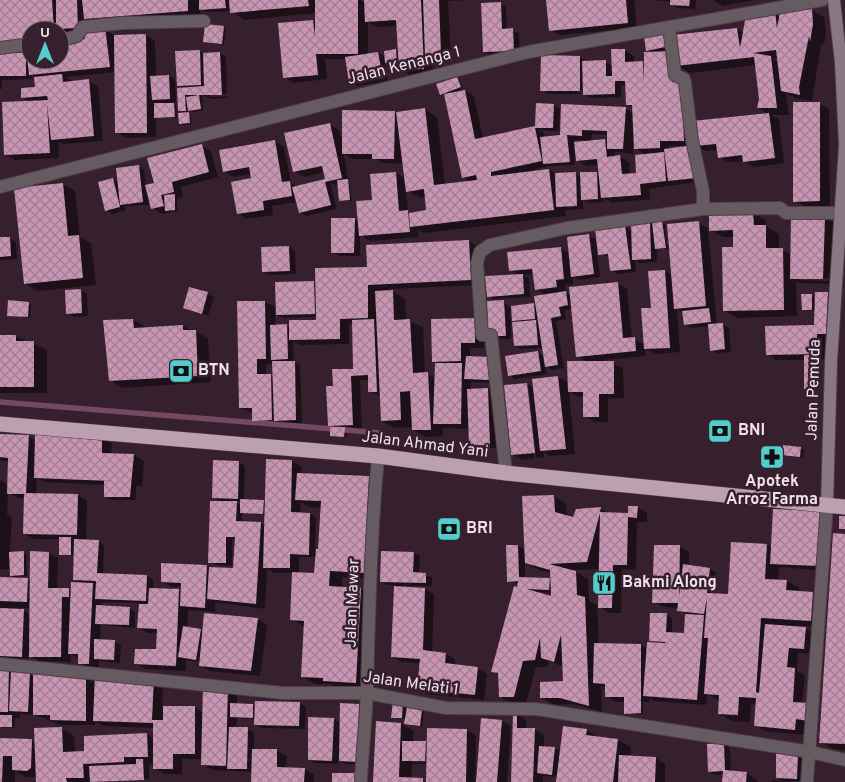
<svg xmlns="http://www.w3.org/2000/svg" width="845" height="782" viewBox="0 0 845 782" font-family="Overpass,sans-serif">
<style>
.shadow{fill:#0007;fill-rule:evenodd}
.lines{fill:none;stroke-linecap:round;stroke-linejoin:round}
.stream{stroke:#754863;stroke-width:5.5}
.building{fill:url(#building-cross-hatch)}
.street-casing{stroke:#503b47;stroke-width:14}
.secondary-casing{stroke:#503b47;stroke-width:14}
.highway-casing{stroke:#503b47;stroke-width:16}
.street{stroke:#665b61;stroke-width:12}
.secondary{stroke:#897781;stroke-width:12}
.highway{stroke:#bca0b0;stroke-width:15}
.labels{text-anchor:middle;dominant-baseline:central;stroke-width:5;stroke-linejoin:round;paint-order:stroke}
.street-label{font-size:16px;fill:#f0e1e9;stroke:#36202d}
.poi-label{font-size:16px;font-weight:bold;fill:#f0e1e9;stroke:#36202d;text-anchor:start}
</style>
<defs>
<pattern id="building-cross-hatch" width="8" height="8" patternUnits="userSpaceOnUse" patternTransform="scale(1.25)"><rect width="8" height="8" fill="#c794b2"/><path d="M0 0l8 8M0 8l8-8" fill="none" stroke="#a17c92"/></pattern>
</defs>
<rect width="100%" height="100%" fill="#36202d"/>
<path class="shadow" d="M0,0H360L365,3L388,0H469L448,1L451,59L436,60L432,57L433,74L410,75L400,69V62L389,64L385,62L388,81L357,86L350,82L347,59H325L327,79L294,83L284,77L313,21L316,23V13L244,20L231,11L207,12L200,9L201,18L97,26L83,18L84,31L104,28L114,36L146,35L155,41L156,77L169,76L175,79L176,102H170L176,105L177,118H156V137L126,138L117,132L116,72L65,77L72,81H89L98,86L103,141L62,144L58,142L59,158L15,160L6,155L30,102L23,97L36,88L35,77L32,75V79L2,80V89H0ZM368,22L376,27L398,26L400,53L395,50L386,57L378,53L368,55ZM30,30H60V60H30ZM85,31L86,41L67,43L66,32ZM27,50L28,55L3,54V52Z
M547,0H634L637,28L560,35L550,30Z
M655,0H696L695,9L677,8L671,2Z
M713,0H755L723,6Z
M500,4L506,7L507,30L519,33L520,54L490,55L484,51Z
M811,10L824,17L826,31L824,44H821L812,101L795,98L786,93L789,115H771L779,119L784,163L754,167L744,161L728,162L719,157L718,150L706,151L696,146L702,181L649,189L650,199L612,203L604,198V202L589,203L583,199V209L565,210L566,216L424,233L418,230L419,237L370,241L360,235V256H339L332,252L354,219L359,222L396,173L406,179L404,164L383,163L375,159H352L344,154L352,201H340L339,186L330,183L337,209L306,216L300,212L297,202L272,206L273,215L247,219L238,214L252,179L251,174L233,177L224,171L275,141L284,147L291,183L298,187L327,182L325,172L304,177L294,171L329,124L339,130L343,143L394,112L424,109L437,117L445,185L471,182L464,177L446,95L441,94L457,78L463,88L455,93L465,91L474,96L483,138L536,128L537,104L553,105L560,109L559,131L539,130L544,133L545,138L565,137L561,134L625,108L634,113L633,108L627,105L626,86L621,85V97L590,98L575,87L574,89L582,94H548L542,90L580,57L586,62H606L613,66L624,50L634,56V63L646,64L652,53L647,50L674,36L737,29L744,33L775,13L780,16ZM778,58L779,62L773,59ZM677,65L690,73L756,65L760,99L758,108L769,114L692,123ZM592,134L608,135V142L605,140L591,141ZM573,140H584V142L574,143ZM669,146H681V148L669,149ZM633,147L647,155L638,174L630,175L629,162L620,157H615V152L633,154ZM575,159L586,166L599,165L600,175L596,173L582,177L576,174H557L549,170L534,172L533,170L549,166L575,165ZM406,190L420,198L426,197L428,211L411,213L408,212Z
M223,27L226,28L224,45L205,41Z
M200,51L204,54L220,53L226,57L227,94L210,95V97L227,96V98L212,99L202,95L203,110L192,112L188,109L192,124L183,125L180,123L185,113L179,110L184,88L178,85Z
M819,104L829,109L830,206H804L795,201Z
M202,146L211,151L218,177L181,187L183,197L177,198V211L162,214L152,208L150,199L149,205L125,206L126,210L112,214L106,210L113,179L119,183L138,166L144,170L146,186L155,184Z
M63,184L75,191L80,237L91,243L96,285L38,291L25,284Z
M753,213L766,220V226L779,234V249L791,254L825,218L834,223L833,284L800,283L796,281L797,316L737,318L725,311L734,249V237H723L710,230ZM799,278H830L829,281L799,280Z
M649,222L665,224L667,245L698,223L708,228L717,325H723L729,328L731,352L717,353L711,350L709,326L691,328L685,324L683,313L677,309L680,352L655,354L645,348L646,356L605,360L623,368L624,398L608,399V422H594L585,416L584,396L578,397L569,391L575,454L550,456L543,452L544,457L536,458L529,389H527L534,458L522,460L512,454L527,384L534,388L533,380L558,377L569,383L588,362L578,357L573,309L565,310L566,319L556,321L564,368L552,370L545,365L547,374L515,379L509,375L538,353L545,357L543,348L521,349L515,346L513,324H511V339H501L489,329L504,302L510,308L533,305L537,307L547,296L536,289L534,274L523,275L529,278L530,297L494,299L488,296L519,275L510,270L561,248L570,253L568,238L589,236L598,240L625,226L632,231ZM657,249H670L672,275L665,271L650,272L652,309L645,344L632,339L627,289L617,283L572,296L566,293L565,285L573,284V277L579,280L600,277L597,253L609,257L611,270L617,274L636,272L635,260L640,263L657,262ZM512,311L514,321L518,323L511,324L510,312ZM539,319L540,324L533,320Z
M0,238H10L16,242L17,259L0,260Z
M469,241L478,247L480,285L389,289L405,299L406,320L423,327L425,374L436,378V363L433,361L432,320L484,325V348H470V357L496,383L471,382V390L488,389L494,393L496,448L477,449L470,445V429L443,428V436L426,437L413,430V427L395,428L382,421L381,397L370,391L369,380H360L362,430H347V437L331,435L332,427L329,425L334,388L355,370L353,323L349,324V344L300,345L293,341L294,362L300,365L302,423L263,426L253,420V413L240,408L265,302L275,307V326L290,327L318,321V317L284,318L277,315L314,282L317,284ZM266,364H274V377L266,375Z
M289,247L295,251L296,274L269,275L263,271Z
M81,290L87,294L88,316L74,317L67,313Z
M827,293L834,297L832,337H826V359H814V390H808L805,388V360H776L767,354L815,326L816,311L803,310L811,295L816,298Z
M207,294L214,297L208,316L184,307Z
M28,303L31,304L30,318L8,315Z
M133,320L146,327L183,326L208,338L211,382L123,388L110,380Z
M0,336H15L47,350V393H0Z
M0,435L29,437L36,441L102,438L112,443L111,454L134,455L144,461L142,486H136V500H111L105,496V485L44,482L37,478L36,494L78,495L87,501L86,541H98L104,545L103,574L147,576L153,579V589L182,592V587H172L162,582L207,566L234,570L236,540L232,539V566L216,565L210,562L222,502L213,497L239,462L245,466L244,500L266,503L292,461L301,466V474L368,478L381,485L376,579L342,577V588L361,589L373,596L368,690L337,688L330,684H315L302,676L305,627L291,619L293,573H274L267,569L265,609L215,602V612L188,610L187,628L203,632L258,619L267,625L260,676L210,671L200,665V662L186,660V671L145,669L136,664L157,651L158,633H148L139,628L140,603L102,602L101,607L129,608L135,612V628L101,625L100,640L114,641L121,645L120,663L99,661V669L88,668L79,663V659L71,654V662L39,661L28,655V659L0,657V579L31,582L48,553L58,558L57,590L71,591L81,584L74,580L75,556L60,554L61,539H34L25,534V499L18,498L8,493L7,514L12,517L10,553L26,554L27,576L14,577L11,575V570L0,569V480L8,485L10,462L0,460ZM234,501L242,502L241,505ZM301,502L309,507L322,508L320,550H315L316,518L310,514H300ZM242,513L266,515L265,526L260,523L242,522ZM299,557H316L315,574L299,573ZM20,608H30V614L27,612Z
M784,446L804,450L803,458L783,454Z
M554,496L566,504L567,517L574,519L577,510L601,509L610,514H629L637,507L647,513V522H637L636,570L622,569L621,613H609L600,607V569L572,570L588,579L589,601L597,605L599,645H641L648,649L657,644L650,640L666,614L672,618V633L685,634L686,614L678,610V608L663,607L653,602L680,547L689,552V566L710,569L716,573L713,595L729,596L767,545L772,548L774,510L828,571L779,567L778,581H787L799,588V592L813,593L826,600L824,627L801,626L815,634L813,654L798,653L797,671L805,675L802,704L810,705L819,710L818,725L805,724V735L765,731L755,725L757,704H751L750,722L732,721L719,714L720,701L707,694L706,705L654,701L649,698V702H643V714L625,713V702H616L606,696L607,688L601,686L602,712L573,704L554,705L542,698L565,682L564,667L549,661L547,667H536L526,703L513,704L500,697L499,675L492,671L523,590L519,584L508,581L518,546L526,550ZM525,562L539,570L552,573V581L525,579ZM539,592L552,593L553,597L538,593Z
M845,535V750L833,749L821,742Z
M414,553L420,556L419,574L432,577V586H402V588L425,589L434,594L432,653L446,654L455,659V665L477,668L487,674L484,700L427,694L418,689L421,663L402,662L392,657L395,585H387L381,582Z
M0,667L35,676L163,683L162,708L194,707L204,713V686L237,693V705L256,707L300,703L306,707L305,729L262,728L256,725V719L237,718L236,728L248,729L254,732V750L277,751L287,756L286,768L305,769L314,775V782H252V772L212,770L202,764V759H182V774H164L154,768V763L149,764V779L96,782H37V777H26L15,771V782H0V739L31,740L36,743L62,729L74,736L75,752H85L147,734L154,739V728L104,726L95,721V725H61L35,715L20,714V718H15L14,728L0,727Z
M394,702L406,704L405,708L424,712L422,727L408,724L406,719L393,717Z
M359,705L365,709L364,764H346L338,760V764L315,763L309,760L333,719L341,723Z
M517,714L526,720V729H534L544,735V747L554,748L561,752L586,730L600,738L618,740L631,747L630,757L656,758L665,764V782H557L558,777L543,776V782H512Z
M501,721L511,726L507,782H477Z
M401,724L414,731L413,742L428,743L466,730L476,735L475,782H374ZM412,760H432V763L412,762ZM412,764H428L427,782L411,779Z
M724,744L730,748L731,772L747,773L759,782H724V774L715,775L709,771Z
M797,755L803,759V781L772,782V780L783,781L777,778Z"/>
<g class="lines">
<path class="stream" d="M0,402L382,433"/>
</g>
<path class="building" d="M0,0H52L54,30H30V43L0,45Z
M56,0H77L78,28L56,29Z
M82,0H188V11L84,19Z
M199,0H225L226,8L199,10Z
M229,0H308L309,6L230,13Z
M315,0H358V54H316L318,75L283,78L278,23L313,20L315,36Z
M364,0H421L424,69L399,70L396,20L365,22Z
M423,0H439L441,54L425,55Z
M546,0H626L628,23L549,31Z
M670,0H690L689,6L670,5Z
M501,2L502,29L513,28L514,51L483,52L481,3Z
M812,9L813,24L810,42L809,36L799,87L800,95L781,91L776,50L753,53L771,56L777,108H757L759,99L754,57L676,66L672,35L737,28L740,48L746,15L775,11L777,28L780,12Z
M205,24L224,26L222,44L203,42Z
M105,27L110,67L29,75L26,47H30V60H60V43L85,39L84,30Z
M668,31L670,46L646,51L644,36Z
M146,34L147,133H115L114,35Z
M396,49L397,62L385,63L384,51Z
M611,49H625V62L643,61L644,83V52L671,51L672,82H682L684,141H660V148L634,149L632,105H626L625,81H615V94L583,95L582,61L606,60V76H612Z
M200,50L201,85L177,86L175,51Z
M220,52L222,95H185L186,111H178L177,88L204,86L203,53Z
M378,52L383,78L349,83L345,57Z
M0,53H26V76H0Z
M541,55L580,56V91H540Z
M62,74L63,82L89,79L94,136L51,140L47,104L50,153L4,155L2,102L48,100L47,96L21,98V88L35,87L34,77Z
M169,75L170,99L152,100L150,76Z
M457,77L461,87L440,95L436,84Z
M465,90L475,139L535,126L536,103L554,104L553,128H535L542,161L491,172V176L549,169L554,210L410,227L409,213L426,210L424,189L406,192L396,112L425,108L434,185L477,180L476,175L462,178L444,94Z
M199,95L201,109L188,111L186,97Z
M793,102H820V201L793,202Z
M154,103H174L175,117L154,118Z
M561,104L626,107L623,149H607V131L582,130V136L567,135L570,162L543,164L540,137L560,135Z
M342,110L395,111L394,159H372V154H342Z
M189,112L190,123L179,124L178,113Z
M769,113L775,158L743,162L742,155L718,158L716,144L695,146L692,121Z
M330,123L342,178L325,182L331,205L299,213L292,187L325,179L322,166L293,172L284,133Z
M605,139L607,157L620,155L622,174L636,173L635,155L664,152L666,181L640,184L641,195L601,198L597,159L576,161L574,142Z
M275,140L282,182L290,181L292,196L263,201L264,210L237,214L231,182L251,178L249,167L223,172L219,150Z
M202,144L209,172L172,182L174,192L161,195L164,206L151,209L145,185L154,183L147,158Z
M693,145L696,178L668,181L664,149Z
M139,165L143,202L120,205L116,168Z
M396,172L399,211L408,210L410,232L359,236L356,201L372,200L370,174Z
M576,172L577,206L556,207L555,173Z
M580,172H597L598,199L581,200Z
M113,178L120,207L105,211L98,182Z
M348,179L350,200L339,201L337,180Z
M63,183L68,236L79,235L83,278L24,284L14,188Z
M175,194V210L165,211L164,195Z
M709,212H753L754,225H766V248H783L784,310L723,311L722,247H733V230L709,231Z
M791,216L825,217L823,279H790Z
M331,218H355L354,253H331Z
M631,221H650L651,259L632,260Z
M662,221L666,248L655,249L652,222Z
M699,221L706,306L674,309L667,224Z
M625,225L631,269L610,271L608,254L598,255L595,229Z
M589,234L594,274L571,277L567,237Z
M0,237H10L11,256L0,257Z
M469,240L471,280L368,285V318L340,319V339L289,340V320H316L315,268L367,267L366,245Z
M289,246L290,271L262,272L261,247Z
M561,247L564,279L556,280L557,287L535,290L532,269L509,271L507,252Z
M665,270L670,348L644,349L641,308H651L648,271Z
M523,274L524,294L487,297L485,276Z
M314,281L315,314L276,315L275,282Z
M618,282L623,338L635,337L636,351L576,357L569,287Z
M189,287L208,292L202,314L183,308Z
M81,289L82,313L66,314L65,290Z
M393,290L394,320L410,319L413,373L428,372L431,430H412L410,391L400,392L401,420L381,421L375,291Z
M566,291L568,305L559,307L561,316L551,318L558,365L545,367L534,296Z
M815,292H828L826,334H817V354L766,355L765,326L814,325Z
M801,294H812V310H802Z
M8,300L29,302L28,317L7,316Z
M504,300L506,336H493V329H488L487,301Z
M237,301H265L266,359H257V374H271L272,420L252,421V408H239Z
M534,303L535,319L512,321L511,306Z
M709,308L711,322L684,325L682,311Z
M475,318V343H461V361L432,362L431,319Z
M133,319L134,328L183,325V330H196L198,376L109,381L103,320Z
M374,319L377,392H368V375L351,376L353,425L328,426L326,386H333L332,369H353L352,320Z
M536,320L538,345L514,346L512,322Z
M723,323L725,349L710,351L708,324Z
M287,324L288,359L271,360L270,325Z
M0,335H16V341H34V387H0Z
M538,351L541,371L508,376L505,356Z
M804,355H812V389H804Z
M466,356L491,357L490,380L464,379Z
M272,361H295L296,420L274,421Z
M567,361H614V394H599V417H583V392H568Z
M435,363H462L461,424H433Z
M558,376L566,449L540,451L532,379Z
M527,383L535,453L511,455L504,385Z
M488,388L490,445L469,446L467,389Z
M330,427H345L344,437L330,436Z
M0,434L29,435L26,493L78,494L77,535L23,534L24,494H7L8,458L0,457Z
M35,434L102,436V453L134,454L130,497H104V481H112L34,478Z
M783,445L801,447L800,457L781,455Z
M266,459L292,460L291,512L310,513L309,555L290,554V568H263Z
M213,460L239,461L238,499L212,498Z
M297,473L369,476L364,573L330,571L329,586L361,588L356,683L323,681V678L301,677L304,621L290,620L292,572L314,573L316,549H318L321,501L295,500Z
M554,495L555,512L573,517L576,509L601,507L600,512L628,513V506H638L637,518L628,517L627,565H613L612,608H598L600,513L587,562L549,564L576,571L577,595L585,597L589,706L560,698H540V682L563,681L561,635L554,662L541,658L540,638L535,660L523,661L514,697H499L498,673L491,672L514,586L517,587L518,581L507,582L506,545H518L519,577L550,578L549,590L527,589L551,596L550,570L525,563L522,496Z
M240,499L264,500L263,514L240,513Z
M210,501H237L236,521L261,522L256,604L207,599L209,567L233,568L235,537H226V563H208Z
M773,509L821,511L819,566L770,564Z
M839,516H845V529H839Z
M833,533L845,534V744L819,743Z
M59,537H71V555H59Z
M74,539L99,540L97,573L147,575L146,601L95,599L96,581L73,580Z
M731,542L767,544L765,579L787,580L786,590L813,592L811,621L761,618L756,692L759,693L765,624L806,627L804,649L789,648L787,667L795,668L793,702L810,703L808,721L796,719L795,730L754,726L756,698L739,697L738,715L718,714L719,695L704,694L708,638H704L707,598L704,614L677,611L678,603H652L654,545H680L679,597L683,564L710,568L707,593L728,594Z
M24,551V575L10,576L9,552Z
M30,551L49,552L48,588H69V597H62L61,657H29Z
M381,551L414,552L413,572L426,573V583L380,582Z
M161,563L207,565L205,608L180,606L181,583L161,582Z
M0,577L28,578L27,602L0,601Z
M71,582L93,583L89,664H78V654H68Z
M394,586L425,588L423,650L446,653L445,663L478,667L475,695L417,689L420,659L391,657Z
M149,588L179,589L176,666L134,664L135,649H156L157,629L137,628L139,604H148Z
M96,605L130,607L129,625L95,624Z
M0,608L24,609L22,657L0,656Z
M204,613L258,618L251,671L199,666Z
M650,613H667L666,632L684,633L685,614L704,615L697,700L643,696L647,642L665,643L666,642L649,641Z
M183,626L201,629L196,660L178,657Z
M94,639L115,640L114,660L94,659Z
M594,643L641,644V713L624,714V697H605V684L593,683Z
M0,666H9L8,712H0Z
M11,671L30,672L28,712L9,711Z
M33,672L86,673V721L50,720V715H33Z
M95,674L154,677L152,720H163V706H195V754H173V769H153V723L93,721Z
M203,685L228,686L226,766L201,765Z
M255,701L300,702L299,726L254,725Z
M393,701H403L402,718H391Z
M230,703L253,704V718L230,717Z
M340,703L359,704L358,762L339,761Z
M407,707L422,710L420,726L404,724Z
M513,713H517V728H535L533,782H511Z
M0,715H12V727H0Z
M308,717L334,718L332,761L308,760Z
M481,718L502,720L497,782H476Z
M376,721L401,723L399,777L423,778V782H373Z
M563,726L587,729L586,735L618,739L613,782H556Z
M62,727L63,752L84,751V736L147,733L148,757H124V762L83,764L84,778H66L67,782H36L34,728Z
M229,727H248L247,769H227Z
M427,728L467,729L466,782H426Z
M0,738L32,739L31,768L27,771L12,770V756H3L2,782H0Z
M402,741H426L425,761H402Z
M724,743L725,770L747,772L746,782H722L723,771L708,772L707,744Z
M539,746L555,747L552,775L537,773Z
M252,749H277V767L305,768L304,782H251Z
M776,754H798L797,779L776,778Z
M619,755L656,757L655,782H618Z
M136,759H143L144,780L90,782L89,766L136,764Z
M332,773H355V782H332Z"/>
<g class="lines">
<defs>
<path id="street" d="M669,27L675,75L684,79L685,83L692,140L703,191V209
M60,41L77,36L83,27L123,23L204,21
M0,48L30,44
M0,187L528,52L822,0
M506,473L491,335H482L477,263L480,252L490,245L567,228L703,209L780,208L786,213H839
M0,664L283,693H367L446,708L536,709L811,752L845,760
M361,782C362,752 366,721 367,691C369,613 371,534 378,456
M807,782L827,505"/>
<path id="secondary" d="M827,505L831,362L845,145L841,63L834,0"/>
<path id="highway" d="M0,424L378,456L506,473L845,507"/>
</defs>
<use href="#street" class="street-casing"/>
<use href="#secondary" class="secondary-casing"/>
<use href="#highway" class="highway-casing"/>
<use href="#street" class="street"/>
<use href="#secondary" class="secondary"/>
<use href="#highway" class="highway"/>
</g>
<defs>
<symbol id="bank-square" viewBox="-11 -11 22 22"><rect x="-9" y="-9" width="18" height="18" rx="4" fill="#53cdcb" stroke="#36202d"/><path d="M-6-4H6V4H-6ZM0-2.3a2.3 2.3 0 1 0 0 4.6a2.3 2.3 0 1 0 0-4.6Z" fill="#111"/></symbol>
<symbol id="pharmacy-square" viewBox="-11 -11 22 22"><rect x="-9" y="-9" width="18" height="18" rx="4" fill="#53cdcb" stroke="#36202d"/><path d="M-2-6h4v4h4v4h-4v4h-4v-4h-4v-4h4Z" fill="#111"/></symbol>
<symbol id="restaurant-square" viewBox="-11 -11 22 22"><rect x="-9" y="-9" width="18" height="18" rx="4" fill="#53cdcb" stroke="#36202d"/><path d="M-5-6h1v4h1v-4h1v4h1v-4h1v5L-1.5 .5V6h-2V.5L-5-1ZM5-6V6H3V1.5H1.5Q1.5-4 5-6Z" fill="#111"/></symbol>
</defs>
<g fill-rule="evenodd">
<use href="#bank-square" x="167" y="357" width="28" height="28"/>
<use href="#bank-square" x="706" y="417" width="28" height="28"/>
<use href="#pharmacy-square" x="758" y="443" width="28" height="28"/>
<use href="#bank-square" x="435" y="515" width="28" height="28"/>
<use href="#restaurant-square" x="590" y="569" width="28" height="28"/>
</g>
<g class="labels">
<g class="street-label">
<text transform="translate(404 66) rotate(-14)">Jalan Kenanga 1</text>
<text transform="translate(814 390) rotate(-88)">Jalan Pemuda</text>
<text transform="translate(425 445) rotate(7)">Jalan Ahmad Yani</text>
<text transform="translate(353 603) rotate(-88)">Jalan Mawar</text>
<text transform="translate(411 684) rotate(8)">Jalan Melati 1</text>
</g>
<g class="poi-label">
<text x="198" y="371">BTN</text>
<text x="738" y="431">BNI</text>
<text x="772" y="482" text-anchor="middle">Apotek<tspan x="772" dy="18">Arroz Farma</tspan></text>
<text x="466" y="529">BRI</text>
<text x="622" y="583">Bakmi Along</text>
</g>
</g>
<g transform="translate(45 45)"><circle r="24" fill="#36202d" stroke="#806d78"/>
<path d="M0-4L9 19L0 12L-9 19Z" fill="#53cdcb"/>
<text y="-8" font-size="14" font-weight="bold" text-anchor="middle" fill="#f0e1e9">U</text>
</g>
</svg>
